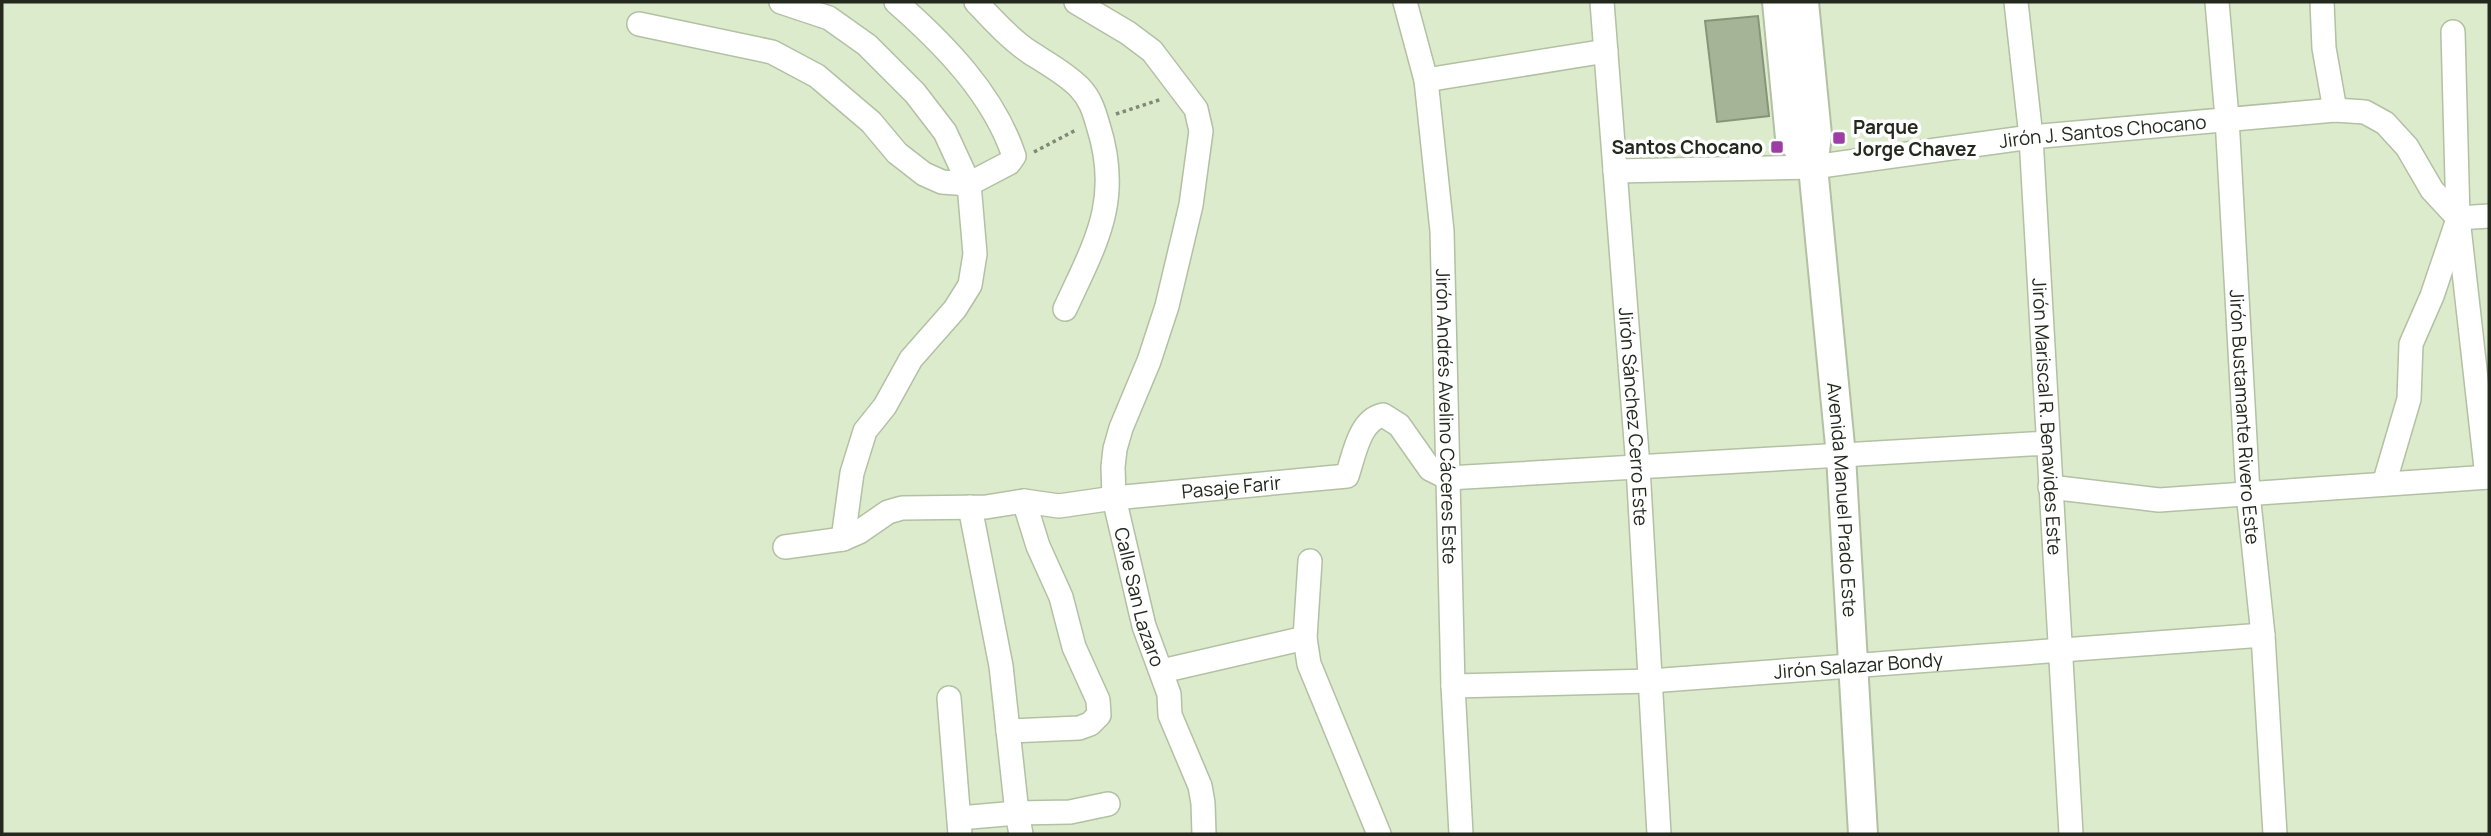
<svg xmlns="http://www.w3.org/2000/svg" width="2491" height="836" viewBox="0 0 2491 836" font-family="Manrope,sans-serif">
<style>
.building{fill:#a5b397;stroke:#869478;stroke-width:2}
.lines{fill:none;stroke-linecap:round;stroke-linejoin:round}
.minor-casing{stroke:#b2c0a3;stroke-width:26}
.tertiary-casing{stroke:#b2c0a3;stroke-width:32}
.path{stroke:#808975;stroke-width:3.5;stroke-dasharray:3.5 3.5;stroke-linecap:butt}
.minor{stroke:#fff;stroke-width:23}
.tertiary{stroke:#fff;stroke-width:28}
.poi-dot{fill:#9c3ea6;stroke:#fff;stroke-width:2.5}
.labels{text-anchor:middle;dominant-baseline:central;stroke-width:7;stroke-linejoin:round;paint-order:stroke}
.poi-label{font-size:19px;font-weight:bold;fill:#24291e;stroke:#fff;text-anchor:start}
.street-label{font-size:19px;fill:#24291e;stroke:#fff}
</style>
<rect width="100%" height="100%" fill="#ddebcd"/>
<path class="building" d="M1758,16L1769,116L1717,122L1705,21Z"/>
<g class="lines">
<defs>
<g id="minor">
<path d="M781,2L829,18L867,45L915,93L945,132L969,184L975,254L970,285L955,309L911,359L885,406L865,431L852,473L843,539"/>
<path d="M976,2C992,19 1011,40 1031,53C1048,64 1065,73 1079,87C1090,98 1094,111 1098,125C1122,200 1096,242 1065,309"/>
<path id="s1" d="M1076,2L1128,33L1152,51L1196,109L1201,131L1191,205L1167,306L1149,361L1121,428L1115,449L1113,467L1114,498L1144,626L1169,694L1170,715L1200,786L1203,803L1204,834"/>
<path id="s2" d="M1405,2L1426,80L1442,231L1453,686L1461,834"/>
<path id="s3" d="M1602,2L1638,467L1659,834"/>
<path id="s4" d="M2016,2L2031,137L2071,834"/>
<path id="s5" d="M2217,2L2227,118L2248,493L2263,635L2275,834"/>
<path d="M2322,2L2324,48L2335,110"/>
<path d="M639,24L772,52L817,76L871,122L897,153L924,174L942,182L969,184L1009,163L1014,156C994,95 944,44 896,2"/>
<path d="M2453,32L2458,218L2487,477"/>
<path d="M1426,80L1606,51"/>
<path id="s6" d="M1615,171L1813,167L2031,137L2335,110L2365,112L2385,123L2407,147L2432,190L2458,218"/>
<path d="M2458,218L2489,216"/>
<path d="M2384,484L2409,399L2411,344L2432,296L2456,225"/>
<path d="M2050,487L2159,500L2489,477"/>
<path d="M970,507L1001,666L1017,813L1021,834"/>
<path id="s7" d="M785,547L843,539L859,532L888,512L902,508L986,507L1024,501L1059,506L1114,498L1347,476C1354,456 1359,420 1383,415L1399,425L1430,469L1448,478L2048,443"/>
<path d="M1310,561L1305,638L1309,664L1379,834"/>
<path d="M1162,671L1305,638"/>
<path id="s8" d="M1453,686L1650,681L2263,635"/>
<path d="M949,698L960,834"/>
<path d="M1008,731L1079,728L1090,724L1099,715L1098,700L1074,647L1061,597L1038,546L1024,501"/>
<path d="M959,818L1017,813L1070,812L1108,804"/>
</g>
<g id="tertiary">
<path d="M1777,2L1790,138L1813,167"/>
<path id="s9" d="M1804,2L1817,135L1813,167L1841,456L1863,834"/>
</g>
</defs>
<use href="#minor" class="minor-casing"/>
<use href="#tertiary" class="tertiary-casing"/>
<path class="path" d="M1116,114L1162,99
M1034,152L1076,130"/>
<use href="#minor" class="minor"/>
<use href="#tertiary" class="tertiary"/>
</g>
<g class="poi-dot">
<rect x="1832" y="131" width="14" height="14" rx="3.5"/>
<rect x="1770" y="140" width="14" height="14" rx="3.5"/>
</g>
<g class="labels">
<g class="poi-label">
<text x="1853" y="127">Parque<tspan x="1853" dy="22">Jorge Chavez</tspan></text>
<text x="1763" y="147" text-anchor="end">Santos Chocano</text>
</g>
<g class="street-label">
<text stroke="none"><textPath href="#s6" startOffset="490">Jirón J. Santos Chocano</textPath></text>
<text stroke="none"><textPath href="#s2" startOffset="418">Jirón Andrés Avelino Cáceres Este</textPath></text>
<text stroke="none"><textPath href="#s3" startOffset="416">Jirón Sánchez Cerro Este</textPath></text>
<text stroke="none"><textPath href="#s4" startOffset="416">Jirón Mariscal R. Benavides Este</textPath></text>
<text stroke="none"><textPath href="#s5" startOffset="416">Jirón Bustamante Rivero Este</textPath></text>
<text stroke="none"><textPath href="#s7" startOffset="457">Pasaje Farir</textPath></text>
<text stroke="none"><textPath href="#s9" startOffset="500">Avenida Manuel Prado Este</textPath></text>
<text stroke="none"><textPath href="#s1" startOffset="668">Calle San Lazaro</textPath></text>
<text stroke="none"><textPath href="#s8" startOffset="406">Jirón Salazar Bondy</textPath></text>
</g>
</g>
<rect width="2491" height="836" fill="none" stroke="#24291e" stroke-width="7"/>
</svg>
